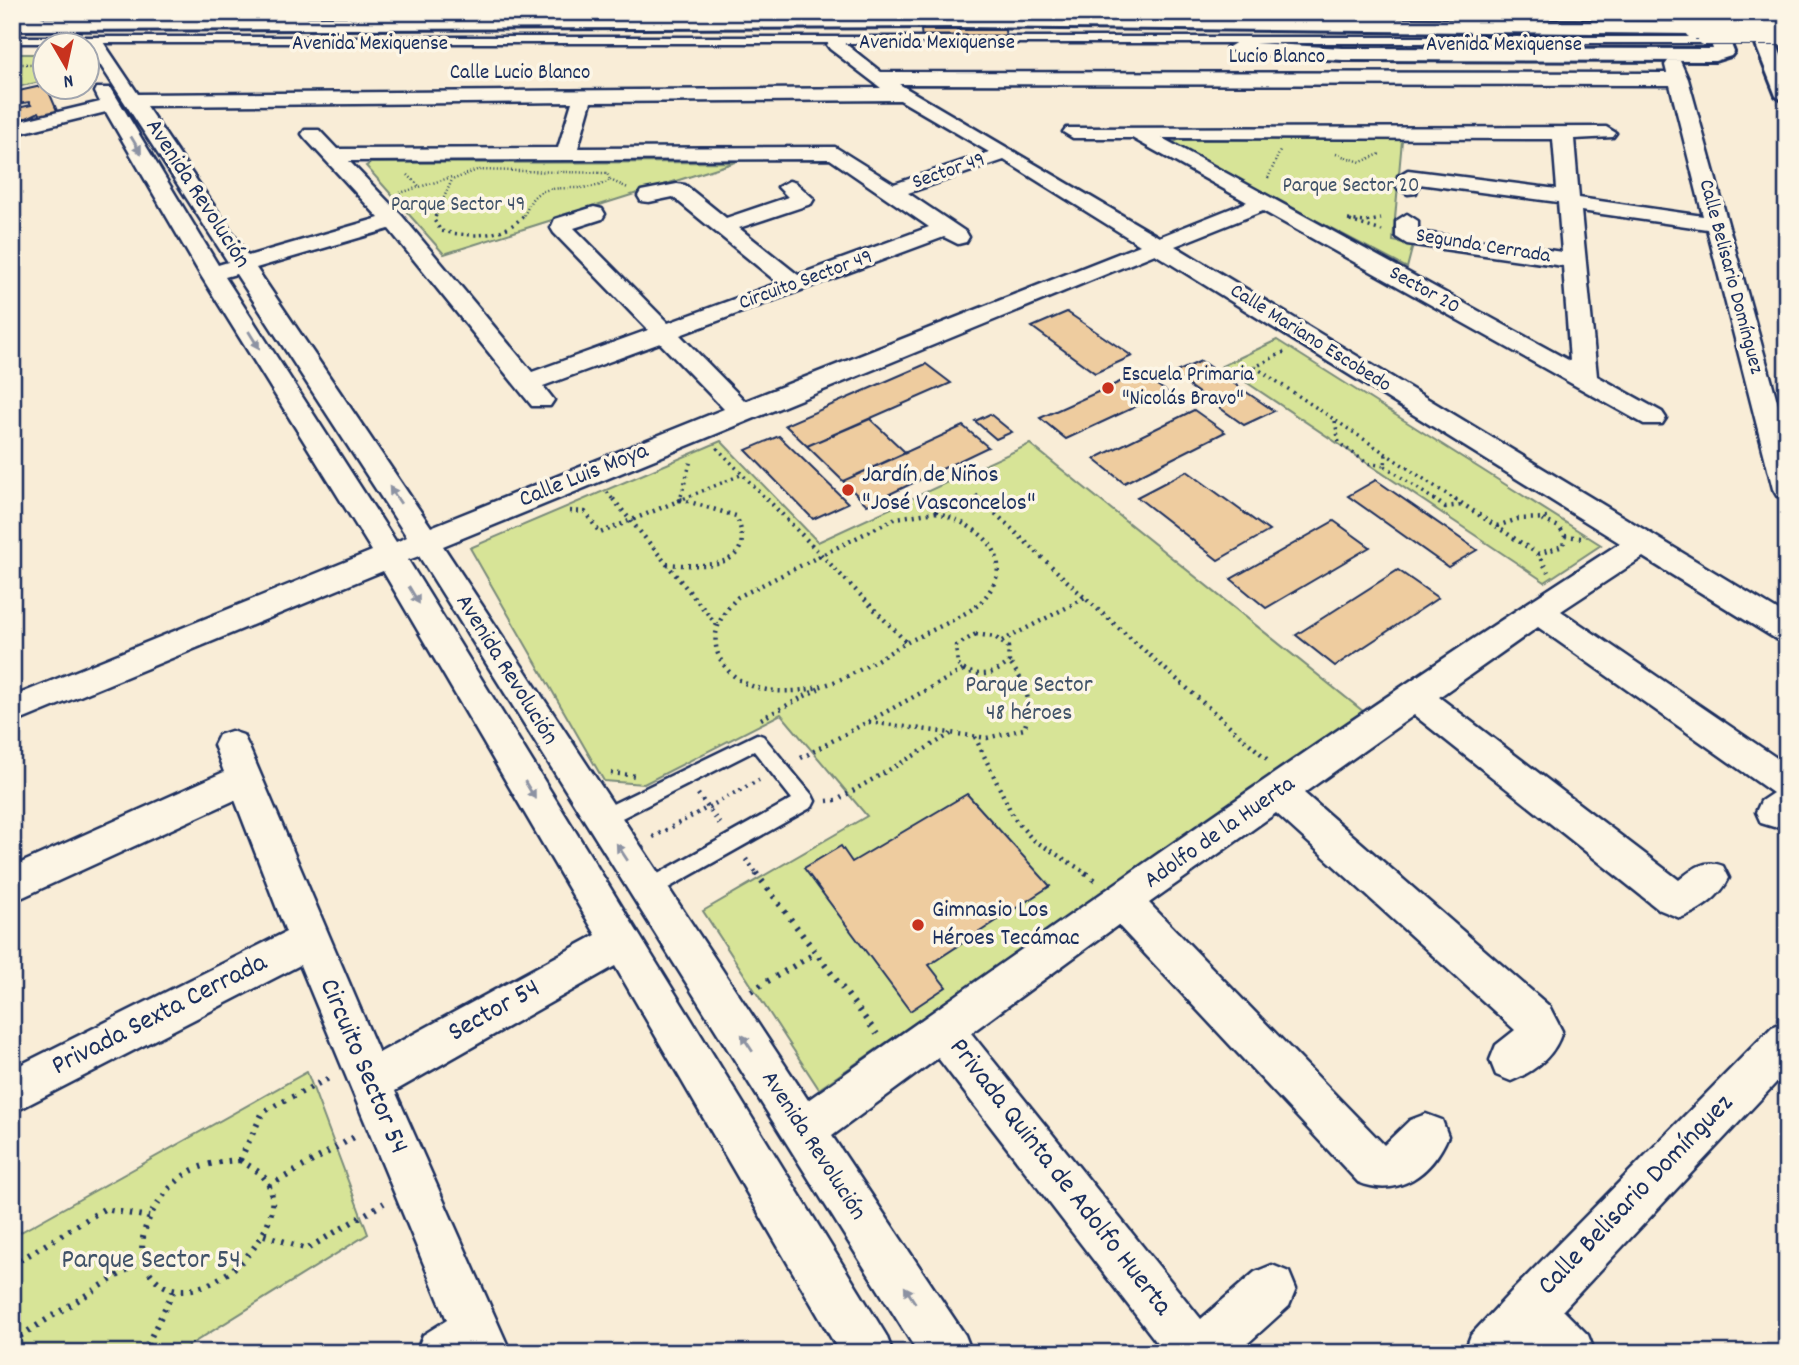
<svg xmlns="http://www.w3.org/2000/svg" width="1799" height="1365" viewBox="0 0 1799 1365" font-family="Dekko,sans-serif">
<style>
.green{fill:#d7e497;stroke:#798a7a;stroke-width:2}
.building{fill:#eecc9f;stroke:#1b2f5e;stroke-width:2}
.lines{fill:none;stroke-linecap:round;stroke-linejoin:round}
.lane-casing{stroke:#1b2f5e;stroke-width:5}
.street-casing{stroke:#1b2f5e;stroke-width:5}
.secondary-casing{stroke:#1b2f5e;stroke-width:6}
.highway-casing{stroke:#1b2f5e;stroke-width:6}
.path-far3{stroke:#1b2f5e;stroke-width:2.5;stroke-dasharray:1 2.5;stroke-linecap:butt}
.path-far2{stroke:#1b2f5e;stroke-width:3.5;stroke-dasharray:2 4.5;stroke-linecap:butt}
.path-far1{stroke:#1b2f5e;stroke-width:4.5;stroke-dasharray:2 5;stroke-linecap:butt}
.path{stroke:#1b2f5e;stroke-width:6;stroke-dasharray:2.5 7;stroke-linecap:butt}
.lane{fill:#fcf5e5;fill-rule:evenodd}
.street{fill:#fcf5e5;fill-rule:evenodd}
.secondary{fill:#fcf5e5;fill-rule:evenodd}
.highway{fill:#fcf5e5;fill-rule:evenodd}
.lane-bridge-casing{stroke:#1b2f5e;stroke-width:12;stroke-linecap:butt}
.secondary-bridge-casing{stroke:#1b2f5e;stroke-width:24;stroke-linecap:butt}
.lane-bridge{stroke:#fcf5e5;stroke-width:10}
.secondary-bridge{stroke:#fcf5e5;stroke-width:22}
.oneway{fill:#8c92a2}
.poi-dot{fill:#c8321e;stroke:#fcf5e5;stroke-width:2.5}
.labels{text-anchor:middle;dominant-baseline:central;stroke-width:7;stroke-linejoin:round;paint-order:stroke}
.far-street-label{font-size:21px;fill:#1b2f5e;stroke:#fcf5e5}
.far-park-label{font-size:21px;fill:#415369;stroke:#fcf5e5}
.far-poi-label{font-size:21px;fill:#1b2f5e;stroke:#fcf5e5;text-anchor:start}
.street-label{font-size:24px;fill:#1b2f5e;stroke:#fcf5e5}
.poi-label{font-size:24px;fill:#1b2f5e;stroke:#fcf5e5;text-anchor:start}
.park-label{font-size:24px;fill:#415369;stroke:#fcf5e5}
.near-street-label{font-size:28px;fill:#1b2f5e;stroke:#fcf5e5}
.near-park-label{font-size:28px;fill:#415369;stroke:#fcf5e5}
</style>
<rect width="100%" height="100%" fill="#f9edd7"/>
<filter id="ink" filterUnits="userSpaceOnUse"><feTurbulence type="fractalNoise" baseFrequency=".0143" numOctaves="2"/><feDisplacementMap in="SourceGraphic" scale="14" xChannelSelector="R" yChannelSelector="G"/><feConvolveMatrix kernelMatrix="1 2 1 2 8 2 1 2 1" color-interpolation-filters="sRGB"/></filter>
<g filter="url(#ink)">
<path class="green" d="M12,54H45V81L12,88Z
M1180,139L1402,140L1393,241L1413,245L1407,268L1171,144Z
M736,162L444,254L366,166L371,163Z
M1277,340L1601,545L1545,582L1222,366Z
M721,441L818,542L1030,444L1364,712L819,1089L703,911L867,816L781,714L644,784L604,781L470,548Z
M307,1072L368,1234L177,1353H12V1237Z"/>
<path class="building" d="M921,30H1005L1006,39H922Z
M46,85L58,113L41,116L39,112L27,118H16L13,109L31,105L29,102L12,105L14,92Z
M1067,312L1132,356L1095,373L1032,327Z
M1201,361L1274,411L1244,425L1172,374Z
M926,364L951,383L807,446L785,425Z
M1140,373L1167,392L1066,439L1040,418Z
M1194,410L1225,432L1124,483L1094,459Z
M990,414L1012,432L996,439L975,421Z
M870,419L906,453L843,481L807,446Z
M963,426L988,447L867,505L843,481Z
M779,436L848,503L813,519L746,450Z
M1187,471L1269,531L1218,560L1137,497Z
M1376,480L1477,550L1448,567L1348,496Z
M1334,521L1370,547L1266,608L1231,579Z
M1398,570L1438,598L1335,666L1296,635Z
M967,794L1050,886L929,965L946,987L910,1011L804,868L841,846L852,862Z"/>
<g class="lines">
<defs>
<path id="lane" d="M738,12H958L954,15H742Z
M12,37H1703L1708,40L1703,43H12Z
M757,734L763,736L812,795L815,801L812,807L654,896L647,899L640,896L637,890L640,884L792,799L754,751L608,825L601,827L594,825L591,819L594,813Z"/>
<path id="street" d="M18,12H53L51,16L19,22L12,20L13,13Z
M836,40L842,41L881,72L1667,73L1665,65L1668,61H1680L1688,79L1787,437V498L1777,496L1773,489L1707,229L1581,211L1597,376L1662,412L1666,418L1662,424H1644L1263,211L1175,246L1787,616V643L1776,639L1643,557L1561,611L1787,765V823L1774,827L1761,823L1756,812L1761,801L1773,793L1538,627L1439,697L1679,880C1694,868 1704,859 1723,866L1729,878C1720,897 1700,911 1680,918L1658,909L1414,715L1304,793L1549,1006L1562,1031C1555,1056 1535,1071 1511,1081L1496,1075L1490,1060L1496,1045L1515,1030L1276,813L1149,903L1384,1145L1410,1120L1426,1114L1442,1120L1448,1136C1432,1174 1398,1199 1358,1182L1118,925L971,1033L1201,1319L1255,1272L1272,1265L1289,1272L1296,1289L1289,1306L1237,1353H1165L938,1058L832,1136L965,1335L972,1353H918L419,556L408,560L886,1335L893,1353H840L615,966L395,1091L511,1353H416L423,1335L447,1320L300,965L12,1113V1069L286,932L235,800L12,902V867L224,772L214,745L219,735L231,731L243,735L248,745L379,1053L596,935L383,571L12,724V697L372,551L200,274L106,112L12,135V123L100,102L95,92L97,88H111L218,265L228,262L88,46L91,42H103L138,94L881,88L830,49L827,45L830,41ZM899,84L1670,85L1703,216L1579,198L1574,139L1613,137L1616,133L1606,127L1066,128L1063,132L1073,138H1132L1247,202L1159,237ZM900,100L989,152L894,184L835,147L578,148L591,102ZM572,102L558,148L337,149L319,130H305L302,134L305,138L379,218L248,256L146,106ZM1162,138L1553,139L1557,189L1408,170L1398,176L1397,188L1408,194L1416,193L1419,184L1558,202L1562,252L1418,232V221L1407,214L1396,221V237L1407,244L1563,266L1570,361ZM830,159L929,227L798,275L739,228L811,204L814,199L796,183L789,181L778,187L788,197L726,218L685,185L677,184L641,191L638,196L641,201L649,202L673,197L778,283L668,323L574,228L602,219L605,214L602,209L594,207L555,219L551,228L554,233L648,330L532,372L402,216L349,161ZM1004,160L1140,245L745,401L680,335L944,237L958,244L966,242L969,237L966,232L908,193ZM389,229L532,406H550L554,400L543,386L660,343L724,409L431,527L256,268ZM1155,254L1620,543C1344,720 1076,911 808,1100L443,546ZM236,274L407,537L396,542L225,277Z
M1787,1021V1071L1563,1310L1588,1335L1595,1353H1536L1529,1346L1523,1353H1464L1471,1335L1511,1292L1772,1027Z"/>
<path id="secondary" d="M1697,12L1720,16L1734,52L1731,56L1715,61L1343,60L1237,54L1227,48L1237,42L1343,48L1713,49L1705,25H1703L1705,28L1702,32L1695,34L958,27L12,30V18L958,15L1683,22L1677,17L1680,13Z"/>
<path id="highway" d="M1743,12H1763L1787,69V103L1776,96Z"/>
</defs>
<use href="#lane" class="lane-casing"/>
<use href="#street" class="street-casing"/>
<use href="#secondary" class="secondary-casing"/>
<use href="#highway" class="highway-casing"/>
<path class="path-far3" d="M12,64H46
M1336,154L1361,162L1380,154
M408,175L420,187
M1268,178L1280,151
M610,180L628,188
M400,193L452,177
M435,217L452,180L477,170L607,173L610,180C588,196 550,180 534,197C529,202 527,211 523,217"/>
<path class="path-far2" d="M436,215L434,220L441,231C471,237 503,239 524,215
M1348,220L1366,222L1381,219
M1350,221L1382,231
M1284,352L1255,367L1457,501
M1335,421L1339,443L1367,463L1385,466L1386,454
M717,448L768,501
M1385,466L1436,501
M607,492L614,501
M976,495L982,501
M678,501L743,474
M682,501L680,500L691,460"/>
<path class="path-far1" d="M613,499L717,625
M767,499L907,643
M980,499L1085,598L1268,760
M1433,499L1445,507L1463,505
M1455,499L1538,554L1548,572
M570,511L585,512L600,533L683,499
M936,512C979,526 1023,556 981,602C970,614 923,634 906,643C882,656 857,674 831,683C793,697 735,697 718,654C710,631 723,612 738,597L896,518Z
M1497,526L1518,519L1550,518
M1565,536L1582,538
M1538,554L1563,546L1565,536L1559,527L1543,520
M667,564C704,567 760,569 736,516L680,499
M976,634L995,637L1008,647L1009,662C994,676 974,679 958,665L956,646Z
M1002,641L1085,598
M761,719L822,687
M869,722L987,738L1024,729C1034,702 1026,684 1009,662
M975,737L1014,818L1032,839L1088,874
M801,758L963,670
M611,773L637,776
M698,794L720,824
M827,801L837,800L951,734
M653,837L759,780
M746,859L757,874"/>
<path class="path" d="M756,873L877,1034
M1085,873L1096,881
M751,991L816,953
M240,1160C247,1165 256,1169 262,1175C307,1223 192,1332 150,1273C126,1239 162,1186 193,1170C208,1163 224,1161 240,1160Z
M240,1160L263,1112L333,1076
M269,1186L356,1136
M264,1235L307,1249L384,1203
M12,1265L104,1209L149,1217
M12,1341L143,1260
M143,1353L175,1288"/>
<use href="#lane" class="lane"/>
<use href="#street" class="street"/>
<use href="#secondary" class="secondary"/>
<use href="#highway" class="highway"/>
<defs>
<path id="lane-bridge" d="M1703,40H1787"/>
<path id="secondary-bridge" d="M1695,28L1787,27"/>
</defs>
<use href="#lane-bridge" class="lane-bridge-casing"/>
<use href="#secondary-bridge" class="secondary-bridge-casing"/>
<use href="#lane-bridge" class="lane-bridge"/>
<use href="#secondary-bridge" class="secondary-bridge"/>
</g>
<defs><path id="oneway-solid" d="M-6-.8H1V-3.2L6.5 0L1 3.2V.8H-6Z" transform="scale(1.75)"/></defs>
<g class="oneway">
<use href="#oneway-solid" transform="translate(136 145) rotate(59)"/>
<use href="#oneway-solid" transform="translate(254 340) rotate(58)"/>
<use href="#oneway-solid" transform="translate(395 495) rotate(-124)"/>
<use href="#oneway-solid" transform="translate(414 595) rotate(59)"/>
<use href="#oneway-solid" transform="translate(530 790) rotate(59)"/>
<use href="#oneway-solid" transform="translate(622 852) rotate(-123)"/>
<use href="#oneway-solid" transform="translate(747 1043) rotate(-123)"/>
<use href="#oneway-solid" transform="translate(910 1295) rotate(-123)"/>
</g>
</g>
<g class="poi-dot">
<circle cx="1108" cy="388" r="7"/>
<circle cx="848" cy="490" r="7"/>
<circle cx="918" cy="925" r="7"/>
</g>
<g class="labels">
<g class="far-street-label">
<text x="937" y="44">Avenida Mexiquense</text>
<text x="370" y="45">Avenida Mexiquense</text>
<text x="1504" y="46">Avenida Mexiquense</text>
<text x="1277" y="58">Lucio Blanco</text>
<text x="520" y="74">Calle Lucio Blanco</text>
<text transform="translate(949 172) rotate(-19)">Sector 49</text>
<text transform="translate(1483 247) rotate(9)">Segunda Cerrada</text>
<text transform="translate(1730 277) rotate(75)">Calle Belisario Domínguez</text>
<text transform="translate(806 281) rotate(-20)">Circuito Sector 49</text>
<text transform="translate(1424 291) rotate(29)">Sector 20</text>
<text transform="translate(1310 339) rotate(32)">Calle Mariano Escobedo</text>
</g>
<g class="far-park-label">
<text x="1351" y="187">Parque Sector 20</text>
<text x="458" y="206">Parque Sector 49</text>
</g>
<g class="far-poi-label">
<text x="1122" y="376">Escuela Primaria<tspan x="1122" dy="24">"Nicolás Bravo"</tspan></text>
</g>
<g class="street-label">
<text transform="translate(197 194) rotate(57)">Avenida Revolución</text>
<text transform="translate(584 476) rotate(-22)">Calle Luis Moya</text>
<text transform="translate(506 670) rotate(58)">Avenida Revolución</text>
<text transform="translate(1220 833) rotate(-35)">Adolfo de la Huerta</text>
<text transform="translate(813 1146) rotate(57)">Avenida Revolución</text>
</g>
<g class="poi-label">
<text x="862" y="476">Jardín de Niños<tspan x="862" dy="28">"José Vasconcelos"</tspan></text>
<text x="932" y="911">Gimnasio Los<tspan x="932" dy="28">Héroes Tecámac</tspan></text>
</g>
<g class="park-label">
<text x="1029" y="686">Parque Sector<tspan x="1029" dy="28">48 héroes</tspan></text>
</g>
<g class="near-street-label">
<text transform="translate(495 1012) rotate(-29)">Sector 54</text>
<text transform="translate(160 1016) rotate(-27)">Privada Sexta Cerrada</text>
<text transform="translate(362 1067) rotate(67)">Circuito Sector 54</text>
<text transform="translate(1059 1178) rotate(52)">Privada Quinta de Adolfo Huerta</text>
<text transform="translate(1637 1196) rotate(-46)">Calle Belisario Domínguez</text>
</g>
<g class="near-park-label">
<text x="151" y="1262">Parque Sector 54</text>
</g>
</g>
<rect width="1799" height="1365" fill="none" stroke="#fcf5e5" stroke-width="42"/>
<rect x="21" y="21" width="1757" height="1323" fill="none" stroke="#1b2f5e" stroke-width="2.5" filter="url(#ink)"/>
<g transform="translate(66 66) rotate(171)"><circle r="33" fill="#fcf5e5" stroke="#a2a6af" stroke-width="2"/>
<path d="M0-5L12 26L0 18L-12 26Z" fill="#c8321e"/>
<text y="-10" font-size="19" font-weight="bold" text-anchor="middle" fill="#1b2f5e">N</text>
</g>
</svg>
